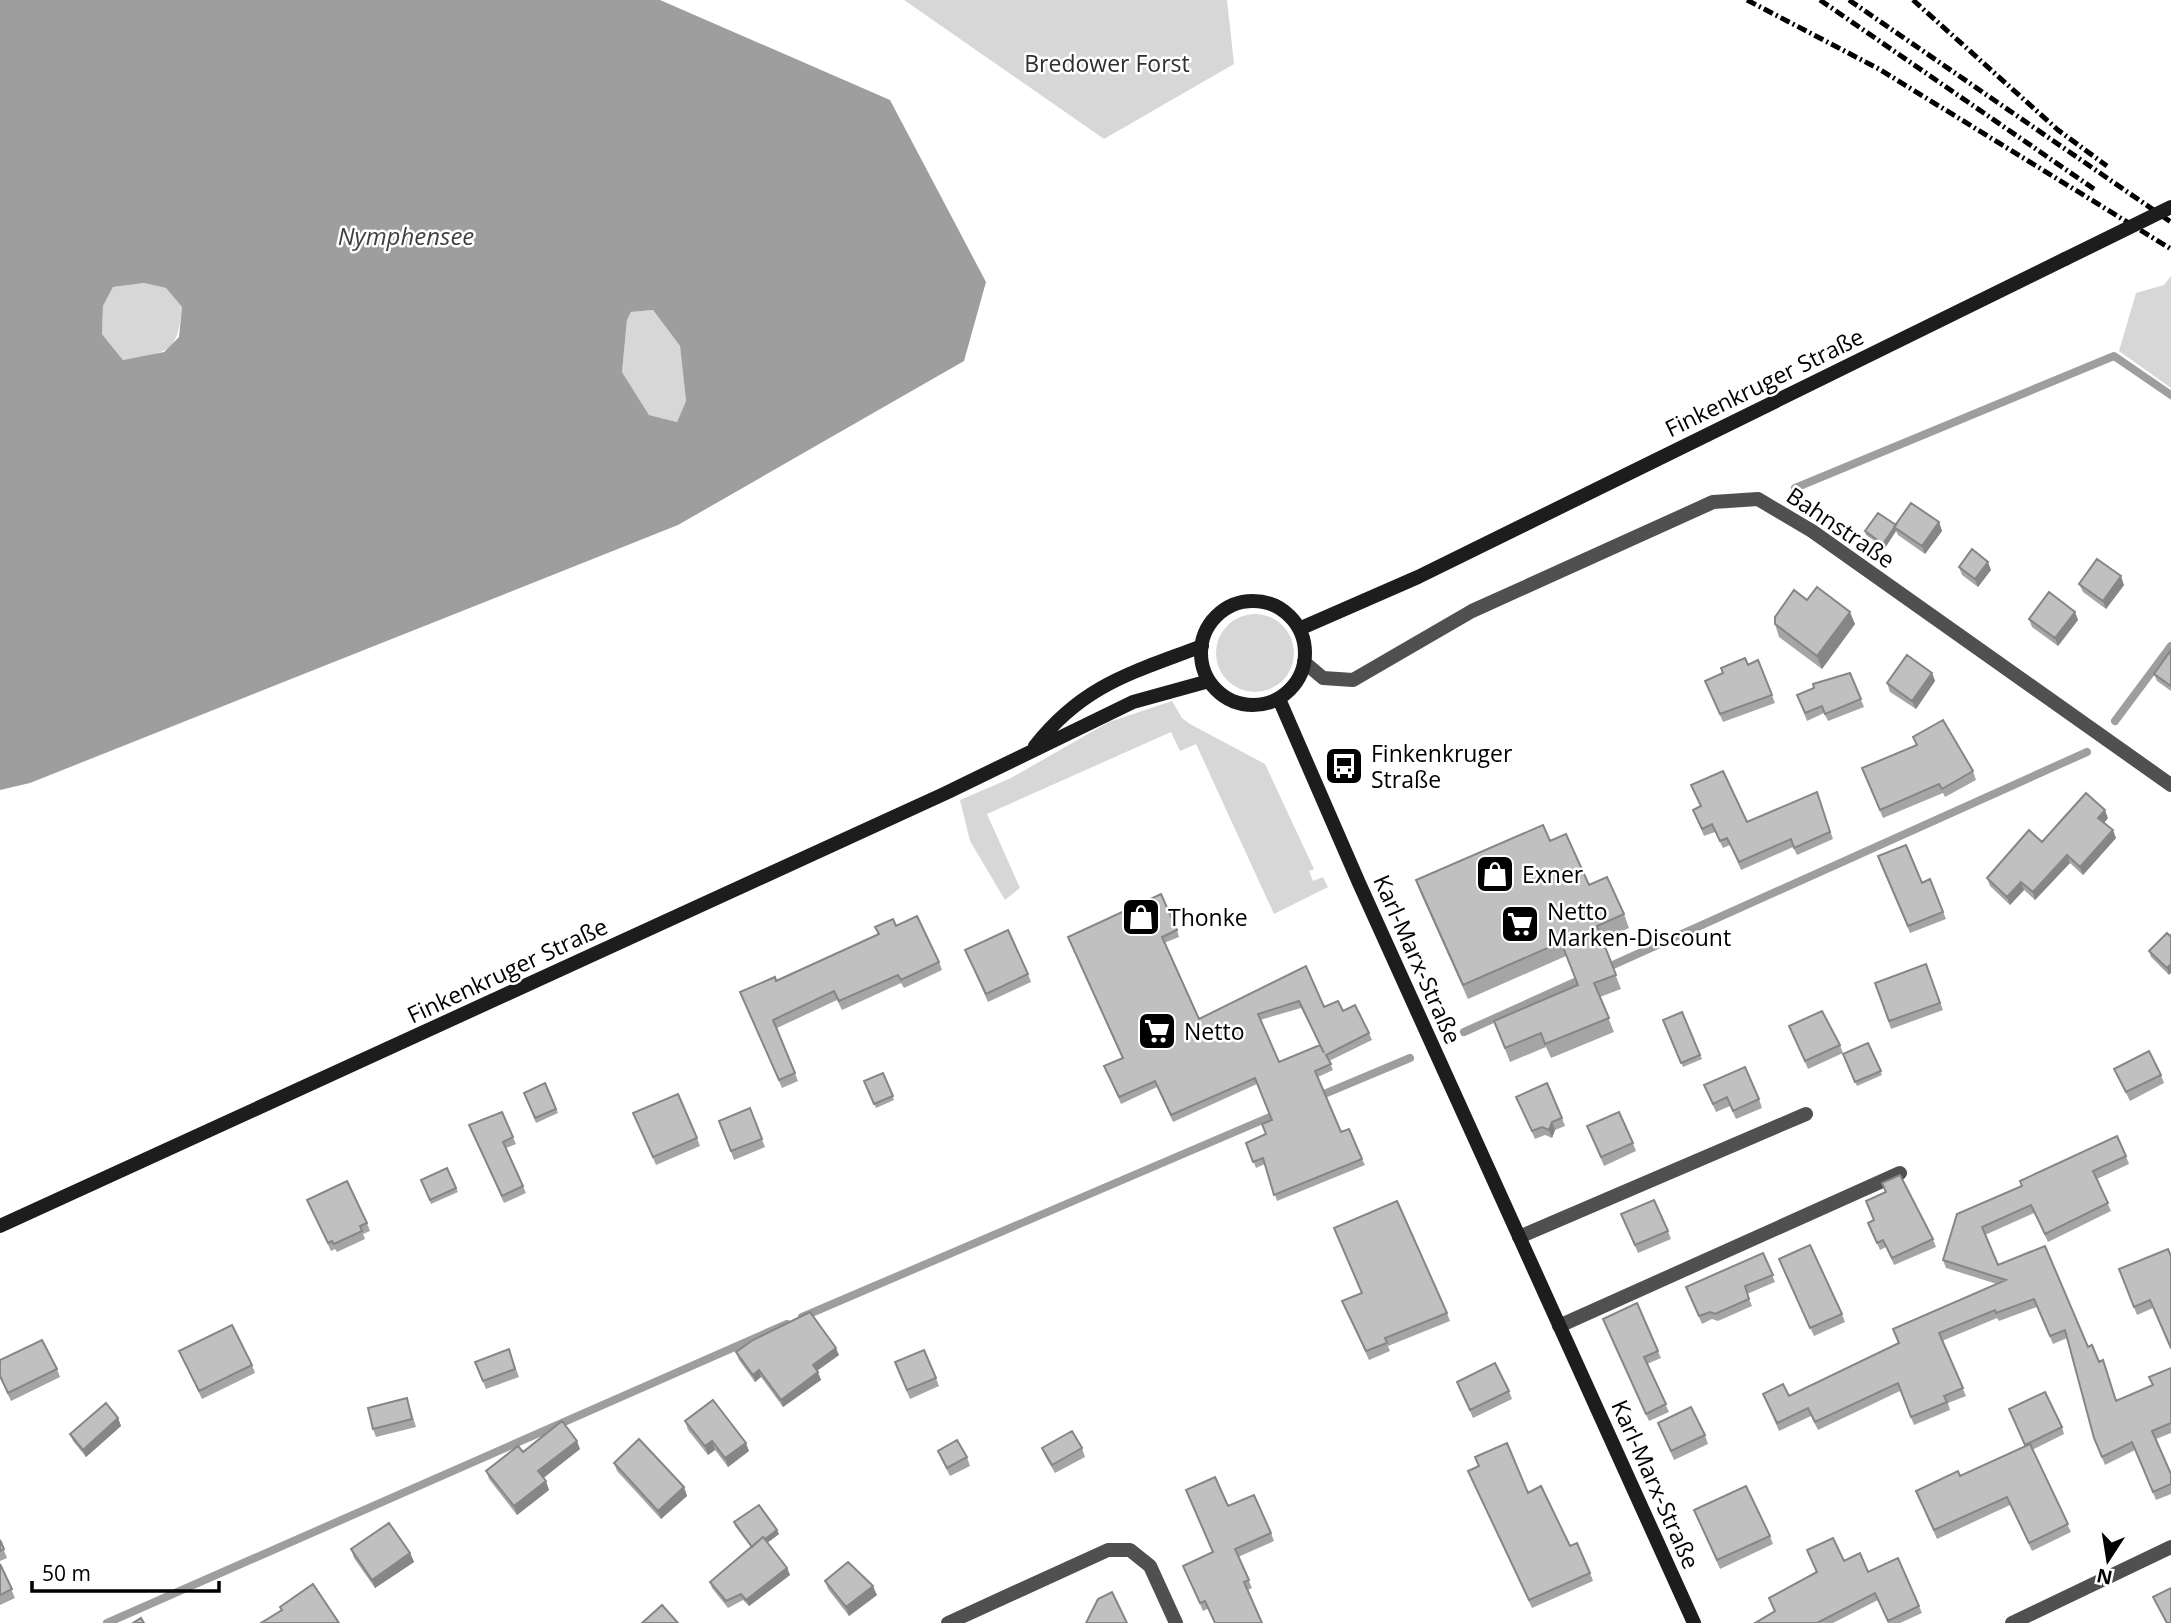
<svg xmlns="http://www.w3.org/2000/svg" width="2171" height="1623" viewBox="0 0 2171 1623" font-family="'Open Sans',sans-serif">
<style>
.green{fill:#d7d7d7}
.water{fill:#9e9e9e;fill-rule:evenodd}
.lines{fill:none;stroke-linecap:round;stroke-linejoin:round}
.stream{stroke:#9e9e9e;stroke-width:8}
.street{stroke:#505050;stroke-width:14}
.secondary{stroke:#1d1d1d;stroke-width:14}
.rail{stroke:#000;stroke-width:5;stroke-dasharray:10 3.5 2 3.5;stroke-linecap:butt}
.secondary-bridge{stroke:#1d1d1d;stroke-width:14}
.wall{fill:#a5a5a5;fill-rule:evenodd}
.shaded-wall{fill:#868686}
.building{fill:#c0c0c0;stroke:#868686;stroke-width:2;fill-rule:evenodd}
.labels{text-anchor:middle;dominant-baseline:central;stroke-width:5;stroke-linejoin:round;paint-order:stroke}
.park-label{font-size:23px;fill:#2e2e2e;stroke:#fff}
.street-label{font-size:23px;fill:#000;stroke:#fff}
.poi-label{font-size:23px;fill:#000;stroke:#fff;text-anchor:start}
.water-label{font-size:24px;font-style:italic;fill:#3f3f3f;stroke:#fff}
</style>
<rect width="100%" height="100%" fill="#fff"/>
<path class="green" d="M904,0H1227L1234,64L1104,139Z
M2171,276V388L2119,351L2136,293L2164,285Z
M144,283L166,288L182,307C177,356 168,351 123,360L102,334L103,306L113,287Z
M653,310L680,346L686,401L677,422L649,415L622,372L627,320L631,312Z
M1216 653a39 39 0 1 1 78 0a39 39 0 1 1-78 0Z
M1172,701L1182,718L1190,724L1265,764L1314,869L1309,871L1313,881L1323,877L1328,887L1274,914L1196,744L1180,751L1171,732L987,814L1020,888L1005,900L970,841L960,800L1011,778L1109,722Z"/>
<path class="water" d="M0,0H660L890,100L986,282L964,361L678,525L30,783L0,790ZM144,283L166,288L182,307L179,337L164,352L123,360L102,334L103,306L113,287ZM653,310L680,346L686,401L677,422L649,415L622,372L627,320L631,312Z"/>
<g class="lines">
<path class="stream" d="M1795,488L2114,356L2171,395
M2115,721L2171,646
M1604,969L2087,752
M1464,1032L1586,977
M1317,1097L1410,1058
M802,1317L1279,1113
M107,1623L787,1324"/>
<path class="street" d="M1304,662L1323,678L1353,680L1472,611L1713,502L1758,499L1812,531L2171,785
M1519,1237L1806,1114
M1559,1326L1900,1173
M948,1623L1108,1550H1130L1150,1566L1176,1623
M2012,1623L2171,1547"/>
<path class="secondary" d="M1201 653a52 52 0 1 1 104 0a52 52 0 1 1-104 0Z
M1299,629L1418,577L2065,259
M1279,699L1359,883L1694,1623
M1035,746C1084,684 1132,673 1202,646
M0,1226L946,793L1133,702L1209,681"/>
<path class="rail" d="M1747,0L1879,69L2171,249
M1820,0L2094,189
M1849,0L2171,222
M1913,0L2058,130L2107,166"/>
<path class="secondary-bridge" d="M2065,259L2171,207"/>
</g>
<path class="wall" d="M1939,522L1942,531L1925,554L1898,535L1896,531L1885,548L1866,535L1865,531L1896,525Z
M1959,567L1991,570L1978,587L1962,575Z
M2079,584L2124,585L2106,609L2083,592Z
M1807,600L1855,624L1822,669L1779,637L1775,624Z
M2075,612L2078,620L2058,646L2032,627L2029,619Z
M2171,650V691L2157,681L2154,674Z
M1758,660L1775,703L1723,722L1705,681L1723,673Z
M1850,673L1864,707L1828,721L1824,713L1807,721L1797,695Z
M1932,673L1935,681L1916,709L1890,692L1887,683Z
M1913,737L1973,771L1976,780L1945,797L1943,793L1883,818L1862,768L1916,745Z
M1691,785L1747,822L1817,792L1833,839L1797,855L1793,847L1741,870L1730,845L1723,848L1715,832L1704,836L1693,810L1701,807Z
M2108,818L2104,823L2116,838L2083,875L2070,863L2035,900L2024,890L2010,905L1990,886L1987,878L2042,842Z
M1550,841L1589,885L1624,914L1629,928L1602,940L1621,989L1600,997L1614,1032L1551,1058L1546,1047L1510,1062L1494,1021L1578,986L1566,956L1468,999L1421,894L1416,880Z
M1880,863L1922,883L1930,879L1946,919L1910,933Z
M896,926L939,962L942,970L904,988L901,983L842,1010L837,1000L777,1028L798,1081L782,1088L740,992L776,981L878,935L875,927Z
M1177,930L1179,937L1164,943L1199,1019L1306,966L1324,1007L1343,1011L1369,1033L1372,1040L1329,1061L1333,1070L1318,1077L1341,1132L1362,1159L1365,1165L1277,1201L1265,1164L1256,1168L1246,1143L1266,1134L1272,1120L1257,1084L1173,1122L1157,1087L1121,1104L1107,1072L1122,1058L1068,937ZM1301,1008L1320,1045L1279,1062L1260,1020Z
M2170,936L2169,975L2151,957L2149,951Z
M965,950L1028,974L1031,982L988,1002Z
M1926,964L1943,1010L1891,1029L1875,983Z
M1682,1012L1702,1059L1683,1067L1663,1020Z
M1789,1026L1840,1045L1843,1053L1808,1069Z
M1868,1043L1882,1075L1857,1086L1843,1054Z
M2114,1069L2161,1075L2164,1083L2130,1101Z
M883,1073L894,1100L876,1108L864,1081Z
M545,1083L558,1113L536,1123L524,1093Z
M1704,1085L1759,1099L1762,1108L1736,1119L1730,1106L1716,1112Z
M1516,1097L1562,1118L1565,1126L1555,1130L1552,1138L1545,1135L1535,1139Z
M750,1108L765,1147L734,1160L719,1121Z
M502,1112L516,1144L506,1148L526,1193L504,1203L469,1125Z
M633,1113L697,1138L700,1146L656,1165Z
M1587,1126L1633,1143L1636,1151L1604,1166Z
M2126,1156L2129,1164L2097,1179L2111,1211L2048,1242L2034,1213L1985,1235L1998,1265L2088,1347L2116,1401L2152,1385L2171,1368V1433L2156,1439L2171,1474V1494L2156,1500L2135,1450L2105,1465L2094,1438L2067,1338L2053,1344L2037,1307L1999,1321L1997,1318L1942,1341L1966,1396L1948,1403L1950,1410L1914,1425L1900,1391L1818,1430L1811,1416L1779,1431L1763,1394L1789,1396L1899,1344L1997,1284L1946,1268L1943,1260L1957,1214Z
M447,1168L458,1192L431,1204L421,1180Z
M307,1200L367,1223L370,1231L363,1234L365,1239L337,1252L335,1249L331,1251Z
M1866,1201L1933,1239L1936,1247L1894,1265L1886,1247L1880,1250L1871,1230L1868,1223L1874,1220Z
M1621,1214L1668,1231L1671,1239L1638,1253Z
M1763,1253L1775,1282L1747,1294L1752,1306L1718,1321L1712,1319L1702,1324L1686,1287Z
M2171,1256V1350L2153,1308L2137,1315L2119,1269Z
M1779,1259L1842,1314L1845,1322L1814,1336Z
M1342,1301L1447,1313L1450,1321L1388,1346L1390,1351L1369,1360Z
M1603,1319L1658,1351L1661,1358L1647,1364L1669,1412L1649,1421Z
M509,1349L519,1377L486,1389L475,1362Z
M179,1351L252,1365L255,1373L202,1399Z
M736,1352L839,1355L817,1371L821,1380L783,1407L761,1377L755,1382L739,1360Z
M0,1360L57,1369L60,1377L11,1401L0,1378Z
M898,1371L936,1378L939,1386L910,1399Z
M1457,1382L1509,1391L1512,1399L1473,1418Z
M410,1407L416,1427L376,1437L373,1429Z
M2009,1409L2062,1427L2064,1434L2032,1450L2071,1532L2032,1551L2010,1505L1937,1539L1916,1491L1960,1476L2025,1446Z
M118,1418L121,1426L86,1457L73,1441L70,1434Z
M685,1421L749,1451L728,1467L715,1450L708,1455L688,1430Z
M1658,1423L1705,1435L1708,1444L1674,1460Z
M1042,1448H1082L1085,1457L1055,1473L1045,1456Z
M580,1449L543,1478L549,1490L517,1515L489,1479L486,1471L523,1452Z
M938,1451L967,1457L970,1466L950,1476L941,1459Z
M614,1463L684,1487L687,1496L661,1519L617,1471Z
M1468,1471L1528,1493L1590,1573L1593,1581L1532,1608Z
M1228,1506L1271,1533L1274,1541L1238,1557L1252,1588L1203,1611L1183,1566L1213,1552Z
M1694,1510L1770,1536L1773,1544L1720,1569Z
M734,1522L779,1534L767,1543L787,1568L790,1575L749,1606L743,1600L728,1608L712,1588L710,1582L751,1547L735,1526Z
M0,1540L7,1558L0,1561Z
M351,1549L410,1553L414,1562L375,1588L354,1558Z
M1807,1550L1844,1561L1868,1572L1919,1606L1922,1613L1900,1623H1888L1878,1600L1833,1623H1755L1774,1612L1769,1598L1817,1572Z
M0,1564L15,1598L0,1605Z
M825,1581L877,1595L849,1616L828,1589Z
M2153,1597L2171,1623H2166Z"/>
<path class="shaded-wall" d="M1939,522L1942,531L1925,554L1922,546Z
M1895,527L1896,531L1885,548L1883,544Z
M1988,562L1991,570L1978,587L1975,579Z
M2121,576L2124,585L2106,609L2103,601Z
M1850,612L1855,624L1822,669L1817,656Z
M2075,612L2078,620L2058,646L2055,638Z
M1932,673L1935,681L1916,709L1912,701Z
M2105,810L2108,818L2101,826L2098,818Z
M2113,830L2116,838L2083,875L2080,867Z
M2067,855L2070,863L2035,900L2033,892Z
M2021,882L2024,890L2010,905L2007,897Z
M2171,964V973L2169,975L2167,968Z
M1552,1122L1555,1130L1552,1138L1549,1130Z
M836,1348L839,1355L815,1372L813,1365Z
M759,1370L761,1377L755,1382L753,1375Z
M818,1372L821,1380L783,1407L781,1400Z
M118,1418L121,1426L86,1457L83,1450Z
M577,1441L580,1449L541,1480L538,1471Z
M712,1441L715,1450L708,1455L705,1446Z
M746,1443L749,1451L728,1467L725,1458Z
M546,1481L549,1490L517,1515L514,1506Z
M684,1487L687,1496L661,1519L658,1511Z
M777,1530L779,1534L755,1552L753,1548Z
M410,1553L414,1562L375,1588L372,1580Z
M787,1568L790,1575L749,1606L746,1600Z
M873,1586L877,1595L849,1616L846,1607Z"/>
<path class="building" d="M1911,503L1939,522L1922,546L1894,527Z
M1878,513L1896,525L1883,544L1865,531Z
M1972,549L1988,562L1975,579L1959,567Z
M2097,559L2121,576L2103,601L2079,584Z
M1817,587L1850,612L1817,656L1775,624V617L1794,590L1807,600Z
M2049,592L2075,612L2055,638L2029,619Z
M2171,650V686L2154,674Z
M1907,655L1932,673L1912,701L1887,683Z
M1745,658L1748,665L1758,660L1772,695L1720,714L1705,681L1723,673L1721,668Z
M1850,673L1861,699L1825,714L1822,706L1805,713L1797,695L1814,688L1813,684Z
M1943,720L1973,771L1942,789L1939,784L1880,810L1862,768L1917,745L1913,737Z
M1723,771L1747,822L1817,792L1830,832L1794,848L1791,839L1739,862L1727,838L1720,841L1712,824L1702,829L1693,810L1701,806L1691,785Z
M2086,793L2105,810L2098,818L2113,830L2080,867L2067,855L2033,892L2021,882L2007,897L1987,878L2029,830L2042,842Z
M1543,825L1550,841L1566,834L1589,885L1607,877L1624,914L1597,926L1616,975L1594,983L1609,1018L1545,1044L1541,1033L1505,1048L1494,1021L1578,985L1561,942L1463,985L1416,880Z
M1906,845L1922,883L1930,879L1943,912L1908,926L1878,856Z
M1161,894L1177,930L1162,937L1199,1019L1306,966L1324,1007L1338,1001L1343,1011L1355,1005L1369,1033L1326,1055L1331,1064L1315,1071L1341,1132L1349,1129L1362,1159L1274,1195L1263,1158L1253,1162L1246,1143L1266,1134L1262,1124L1272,1120L1255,1078L1171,1115L1155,1081L1119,1097L1104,1066L1123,1058L1068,937ZM1299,1001L1324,1053L1320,1045L1279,1062L1258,1014Z
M917,916L939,962L901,980L898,975L839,1001L834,991L773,1020L795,1073L779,1080L740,992L775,977L776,981L879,934L875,927L893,919L896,926Z
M1008,930L1028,974L986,994L965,950Z
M2167,933L2170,936L2171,935V964L2167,968L2149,951Z
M1926,964L1940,1003L1889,1021L1875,983Z
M1822,1011L1840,1045L1805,1061L1789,1026Z
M1682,1012L1700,1055L1681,1063L1663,1020Z
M1868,1043L1881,1071L1855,1082L1843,1054Z
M2149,1051L2161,1075L2126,1092L2114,1069Z
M1745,1067L1759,1099L1733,1111L1727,1097L1713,1104L1704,1085Z
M883,1073L893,1096L874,1104L864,1081Z
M545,1083L556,1109L535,1118L524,1093Z
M1547,1083L1562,1118L1552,1122L1549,1130L1542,1127L1532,1131L1516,1097Z
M678,1094L697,1138L653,1157L633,1113Z
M750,1108L762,1139L731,1151L719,1121Z
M502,1112L513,1137L503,1142L523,1186L502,1196L469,1125Z
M1619,1112L1633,1143L1601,1157L1587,1126Z
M2117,1136L2126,1156L2093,1171L2108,1203L2045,1234L2031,1205L1982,1227L1998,1265L2045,1246L2088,1347L2092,1345L2099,1362L2103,1360L2116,1401L2153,1385L2149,1377L2171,1368V1423L2152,1431L2171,1474V1484L2153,1492L2132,1442L2102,1457L2094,1438L2065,1330L2050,1336L2034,1299L1996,1313L1995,1310L1939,1333L1963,1388L1944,1396L1947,1402L1911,1417L1898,1383L1815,1422L1808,1408L1777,1423L1763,1394L1783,1384L1789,1396L1899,1343L1893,1329L2006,1280L1943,1260L1957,1214L2022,1186L2020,1181Z
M447,1168L456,1188L430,1200L421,1180Z
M1900,1175L1933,1239L1892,1258L1883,1240L1877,1243L1868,1223L1874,1220L1866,1201L1886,1192L1882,1183Z
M347,1181L367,1223L360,1226L362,1231L334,1244L332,1241L328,1243L307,1200Z
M1654,1200L1668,1231L1635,1245L1621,1214Z
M1397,1201L1447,1313L1385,1338L1387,1343L1366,1351L1342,1301L1362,1293L1334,1228Z
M1810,1245L1842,1314L1810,1328L1779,1259Z
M2168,1249L2171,1256V1348L2150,1300L2134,1307L2119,1269Z
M1763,1253L1773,1275L1745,1286L1749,1299L1715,1314L1710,1312L1699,1316L1686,1287Z
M1637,1303L1658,1351L1644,1357L1666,1404L1646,1414L1603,1319Z
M810,1312L836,1348L813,1365L818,1372L781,1400L759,1370L753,1375L736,1352L753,1340Z
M232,1325L252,1365L199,1391L179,1351Z
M42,1340L57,1369L8,1393L0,1376V1360Z
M509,1349L515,1369L483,1381L475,1362Z
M924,1350L936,1378L907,1390L895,1362Z
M1495,1363L1509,1391L1470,1410L1457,1382Z
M2045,1392L2062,1427L2025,1445L2009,1409Z
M407,1398L412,1419L373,1429L368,1408Z
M713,1400L746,1443L725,1458L712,1441L705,1446L685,1421Z
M106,1403L118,1418L83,1450L70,1434Z
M1691,1407L1705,1435L1671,1451L1658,1423Z
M562,1421L577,1441L538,1471L546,1481L514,1506L486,1471L518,1446L523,1452Z
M1072,1431L1082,1448L1052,1465L1042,1448Z
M639,1439L684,1487L658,1511L614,1463Z
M957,1440L967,1457L947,1468L938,1451Z
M1507,1443L1528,1493L1541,1486L1570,1546L1577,1543L1590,1573L1529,1600L1468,1471L1479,1466L1475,1457Z
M2030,1444L2068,1524L2029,1543L2007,1497L1934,1530L1916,1491L1958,1471L1960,1476Z
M1215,1477L1228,1506L1254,1495L1271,1533L1235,1549L1249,1580L1244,1582L1262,1623H1215L1205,1601L1200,1603L1183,1566L1213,1552L1186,1490Z
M1746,1486L1770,1536L1717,1560L1694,1510Z
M759,1505L777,1530L765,1539L763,1537L752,1547L734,1522Z
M389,1523L410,1553L372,1580L351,1549Z
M763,1537L787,1568L746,1600L741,1594L726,1601L710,1582Z
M1833,1538L1844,1561L1860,1553L1868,1572L1898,1558L1919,1606L1888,1621L1875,1593L1817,1623H1755L1775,1611L1769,1598L1817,1572L1807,1550Z
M0,1540L4,1549L0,1551Z
M848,1562L873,1586L846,1607L825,1581Z
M0,1564L12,1589L0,1595Z
M313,1584L339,1623H261L282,1610L280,1607Z
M2171,1588V1623H2167L2153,1597Z
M1112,1592L1127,1623H1086L1098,1599Z
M662,1605L678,1623H642Z
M141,1618L144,1623H133Z"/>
<defs>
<symbol id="bus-square" viewBox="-11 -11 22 22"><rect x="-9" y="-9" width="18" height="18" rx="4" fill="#000" stroke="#fff"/><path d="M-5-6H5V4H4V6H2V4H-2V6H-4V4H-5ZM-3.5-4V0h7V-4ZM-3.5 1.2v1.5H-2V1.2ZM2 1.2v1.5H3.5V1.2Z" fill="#fff"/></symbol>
<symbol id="shop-square" viewBox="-11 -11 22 22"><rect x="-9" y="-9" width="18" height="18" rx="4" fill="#000" stroke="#fff"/><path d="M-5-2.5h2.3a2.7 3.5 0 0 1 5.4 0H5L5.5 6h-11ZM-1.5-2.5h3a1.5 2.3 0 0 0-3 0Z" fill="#fff"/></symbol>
<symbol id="supermarket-square" viewBox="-11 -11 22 22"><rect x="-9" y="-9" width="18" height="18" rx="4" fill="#000" stroke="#fff"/><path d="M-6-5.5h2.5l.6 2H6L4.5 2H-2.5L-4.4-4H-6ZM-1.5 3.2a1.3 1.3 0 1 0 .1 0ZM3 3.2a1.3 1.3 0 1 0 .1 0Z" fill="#fff"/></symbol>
</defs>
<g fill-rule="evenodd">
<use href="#bus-square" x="1322" y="744" width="44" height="44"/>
<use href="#shop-square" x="1473" y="852" width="44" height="44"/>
<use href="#shop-square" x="1119" y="895" width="44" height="44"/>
<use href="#supermarket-square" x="1498" y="902" width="44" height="44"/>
<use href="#supermarket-square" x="1135" y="1009" width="44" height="44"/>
</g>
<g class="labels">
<g class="park-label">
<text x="1107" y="63">Bredower Forst</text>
</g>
<g class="street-label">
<text transform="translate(1764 382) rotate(-26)">Finkenkruger Straße</text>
<text transform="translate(1841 527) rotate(34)">Bahnstraße</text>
<text transform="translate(1418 959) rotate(66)">Karl-Marx-Straße</text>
<text transform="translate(507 970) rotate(-25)">Finkenkruger Straße</text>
<text transform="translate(1656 1484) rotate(66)">Karl-Marx-Straße</text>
</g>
<g class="poi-label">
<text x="1371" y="753">Finkenkruger<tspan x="1371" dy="26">Straße</tspan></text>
<text x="1522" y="874">Exner</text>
<text x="1547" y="911">Netto<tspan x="1547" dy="26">Marken-Discount</tspan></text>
<text x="1168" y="917">Thonke</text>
<text x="1184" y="1031">Netto</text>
</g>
<g class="water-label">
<text x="406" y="235">Nymphensee</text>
</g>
</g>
<g transform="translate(2108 1560) rotate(192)" stroke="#ffffff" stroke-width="5" paint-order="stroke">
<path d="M0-5L12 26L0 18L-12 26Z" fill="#000000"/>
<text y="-10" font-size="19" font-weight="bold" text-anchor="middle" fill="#000000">N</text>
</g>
<path d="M32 1581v10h187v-10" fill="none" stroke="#000000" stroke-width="3.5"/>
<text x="42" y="1581" font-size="21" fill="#000000" stroke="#ffffff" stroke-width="5" paint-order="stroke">50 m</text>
</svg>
